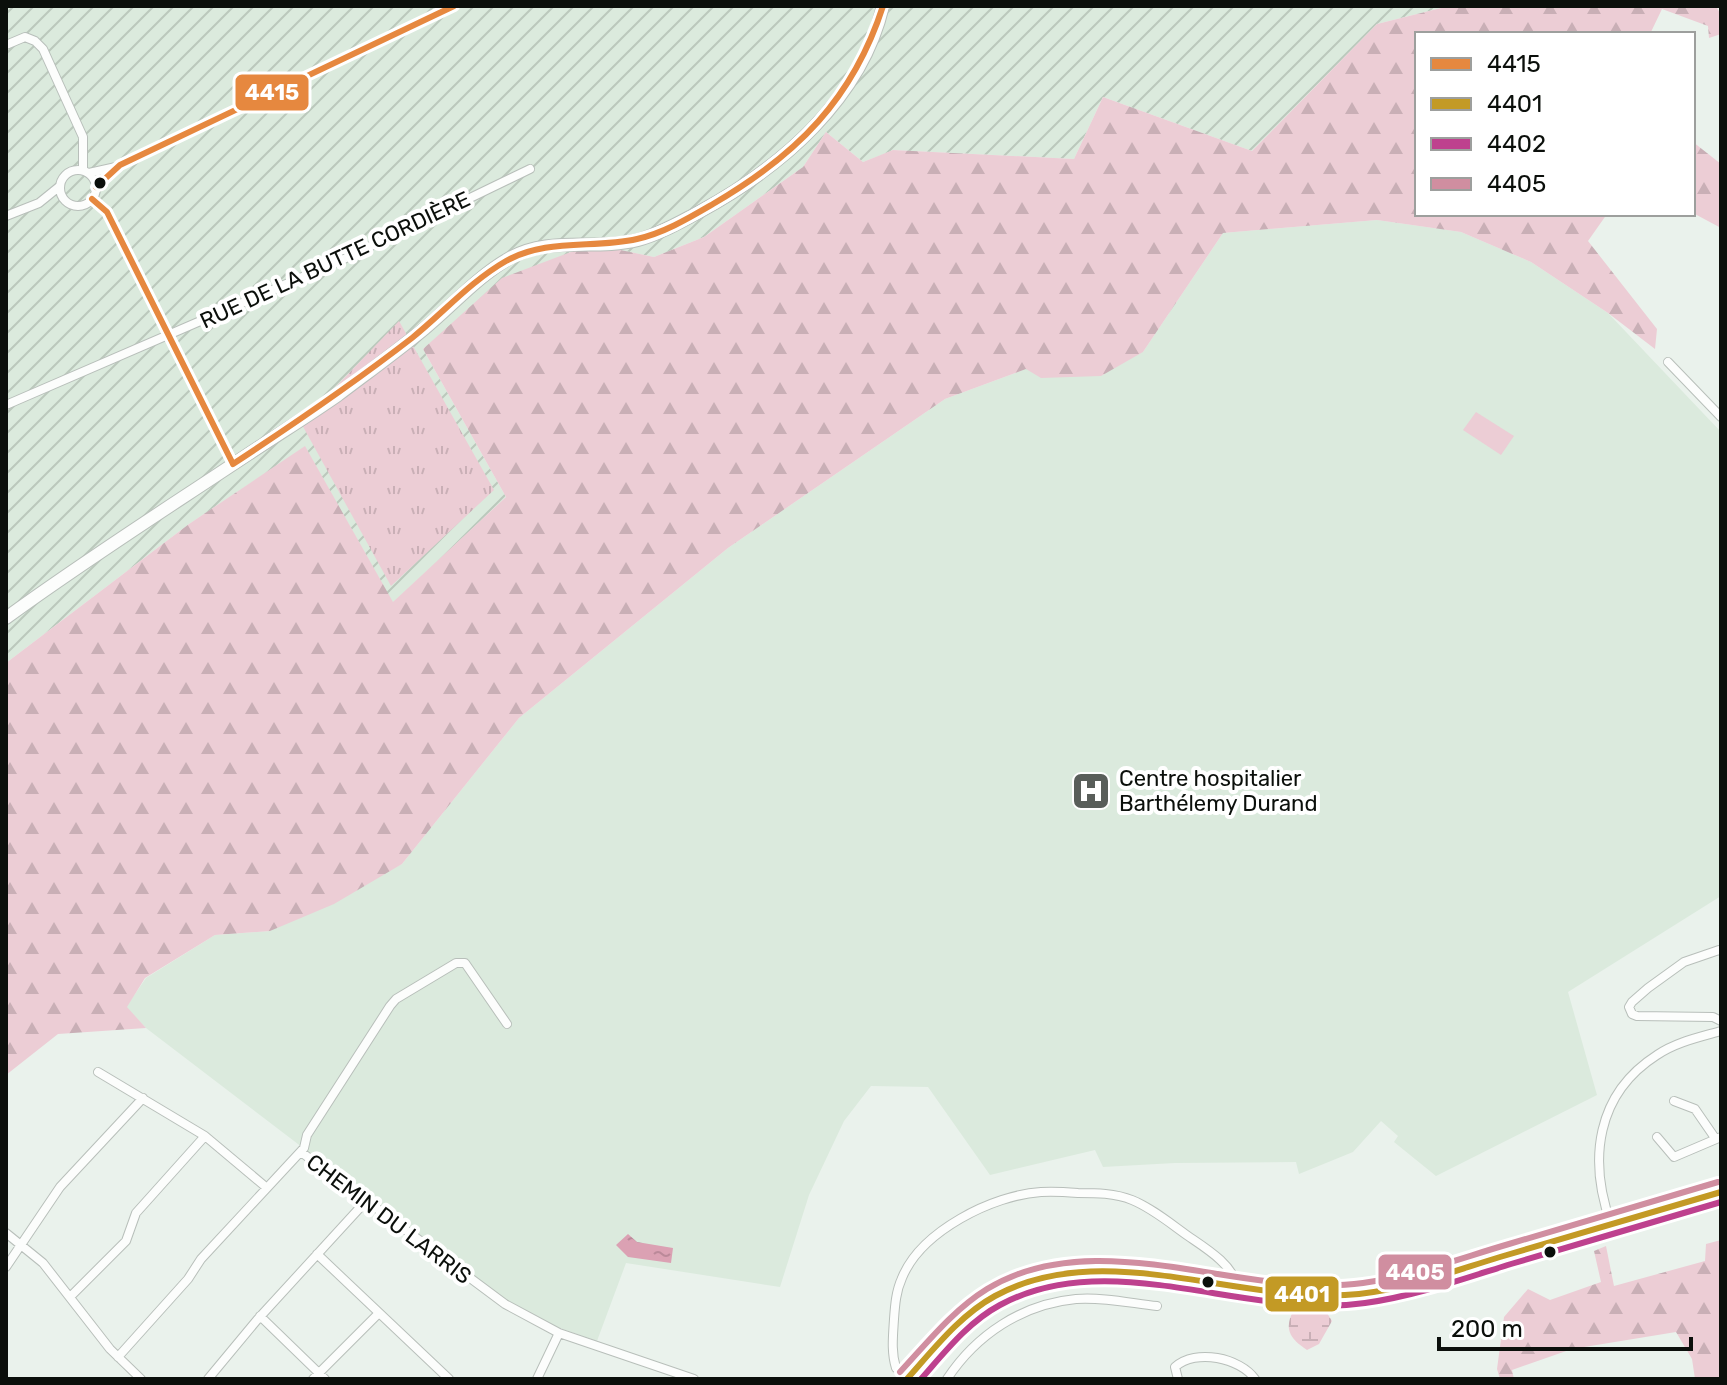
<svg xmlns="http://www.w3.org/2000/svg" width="1727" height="1385" viewBox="0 0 1727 1385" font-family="Rubik,sans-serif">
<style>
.built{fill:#dbeadd}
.industrial{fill:url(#industrial-furrows)}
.grass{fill:url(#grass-tufts)}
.forest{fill:url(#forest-firs)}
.wetland{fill:url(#wetland-marsh)}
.garden{fill:#eccdd5}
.water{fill:url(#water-ripples)}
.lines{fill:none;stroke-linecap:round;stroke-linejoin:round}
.street-casing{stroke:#b8bfba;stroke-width:10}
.secondary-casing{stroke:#b8bfba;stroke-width:14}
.primary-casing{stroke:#b8bfba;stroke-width:16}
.street{stroke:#fcfdfc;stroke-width:8}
.secondary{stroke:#fcfdfc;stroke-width:12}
.primary{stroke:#fcfdfc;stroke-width:14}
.bus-1-casing{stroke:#fff;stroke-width:12}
.bus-2-casing{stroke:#fff;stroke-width:12}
.bus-3-casing{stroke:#fff;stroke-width:12}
.bus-4-casing{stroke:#fff;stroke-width:12}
.bus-1{stroke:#e6883f;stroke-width:6}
.bus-2{stroke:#c39a25;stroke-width:6}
.bus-3{stroke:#be418e;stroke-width:6}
.bus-4{stroke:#d08ea0;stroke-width:6}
.bus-dot{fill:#0b0f0b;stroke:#fff;stroke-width:3}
.labels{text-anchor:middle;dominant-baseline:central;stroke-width:8;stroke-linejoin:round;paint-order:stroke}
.street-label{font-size:22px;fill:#0b0f0b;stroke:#fff}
.poi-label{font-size:22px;fill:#0b0f0b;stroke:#fff;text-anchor:start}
.line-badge{stroke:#fff;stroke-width:3}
.badge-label{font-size:22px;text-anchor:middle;font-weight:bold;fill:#fff}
</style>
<defs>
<pattern id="industrial-furrows" width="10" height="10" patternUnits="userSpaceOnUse" patternTransform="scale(2)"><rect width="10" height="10" fill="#dbeadd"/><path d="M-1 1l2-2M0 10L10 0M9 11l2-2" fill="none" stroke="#bbc8bc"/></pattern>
<pattern id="grass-tufts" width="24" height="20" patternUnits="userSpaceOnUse" patternTransform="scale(2)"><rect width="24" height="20" fill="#eccdd5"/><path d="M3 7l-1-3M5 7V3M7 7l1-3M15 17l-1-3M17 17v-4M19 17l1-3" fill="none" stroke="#c9afb6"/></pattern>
<pattern id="forest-firs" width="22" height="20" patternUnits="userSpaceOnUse" patternTransform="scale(2)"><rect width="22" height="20" fill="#eccdd5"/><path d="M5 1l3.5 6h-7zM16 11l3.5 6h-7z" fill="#c9afb6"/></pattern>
<pattern id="wetland-marsh" width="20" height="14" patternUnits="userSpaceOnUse" patternTransform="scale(2)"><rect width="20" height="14" fill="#eccdd5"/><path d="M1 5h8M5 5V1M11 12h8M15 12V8" fill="none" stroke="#c9afb6"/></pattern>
<pattern id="water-ripples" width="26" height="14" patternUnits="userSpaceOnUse" patternTransform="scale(2)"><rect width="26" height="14" fill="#dba1b3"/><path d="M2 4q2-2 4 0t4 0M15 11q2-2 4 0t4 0" fill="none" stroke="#bb8999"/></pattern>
</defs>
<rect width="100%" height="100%" fill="#eaf2ec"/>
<path class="built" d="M1377,220L1461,232L1531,262L1608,313L1721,432V896L1568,992L1597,1095L1436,1176L1394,1142L1398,1136L1381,1121L1353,1152L1299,1174L1296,1162L1175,1163L1103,1167L1095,1150L990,1175L928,1087L871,1086L844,1121L809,1195L780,1287L626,1263L597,1341L557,1327L502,1298L475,1279L146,1028L126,1007L146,978L215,935L270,931L402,864L519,718L728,548L945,399L1026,369L1143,352L1223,233Z"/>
<path class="industrial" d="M6,6H1449L1377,24L1252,151L1103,97L1074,159L894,150L863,162L826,132L803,167L704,237L654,257L591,244L423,349L506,497L393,603L305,447L189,524L6,663Z"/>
<path class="grass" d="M399,321L494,490L391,586L301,423Z"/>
<path class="forest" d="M1449,6H1716L1721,15V34L1709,38L1708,26L1662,9L1650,34H1417V214H1607L1588,241L1657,329L1655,349L1608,313L1531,262L1461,232L1377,220L1223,233L1143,352L1101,376L1041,378L1026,369L945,399L728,548L519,718L402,864L334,904L270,931L215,935L145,978L127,1007L146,1028L58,1034L6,1075V663L189,524L305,446L393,602L506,497L423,349L502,278L592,244L654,257L704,237L803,167L826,132L863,162L893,150L1074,159L1103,97L1252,151L1377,24Z
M1693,142L1721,164V228L1693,213Z
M1721,1240V1379H1695L1692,1359L1676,1332L1572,1349L1512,1370L1514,1379H1500L1497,1369L1504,1317L1528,1289L1550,1300L1601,1282L1594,1251L1606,1246L1614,1286L1705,1261L1706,1244Z"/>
<path class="wetland" d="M1295,1308L1327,1313L1332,1321L1319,1344L1307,1350C1289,1338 1283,1328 1295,1308Z"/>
<path class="garden" d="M1476,412L1514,436L1501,455L1463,430Z"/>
<path class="water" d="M628,1234L637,1242L673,1248L671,1263L628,1257L616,1245Z"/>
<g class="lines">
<defs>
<path id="street" d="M6,45L25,37L35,41L43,49L83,137V170
M60 188a18 18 0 1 1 36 0a18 18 0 1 1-36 0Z
M89,173L116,167
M96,187L120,165L454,6
M92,199L107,212L233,464
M6,216L39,203L60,186
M1668,362L1721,417
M6,405L344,259L530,169
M1721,951L1719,950L1684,962L1648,988L1632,1002L1629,1007L1632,1014L1637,1016L1713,1017L1721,1021
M98,1072L205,1136L267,1188
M1674,1101L1695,1109L1715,1138
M1657,1137L1674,1157L1721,1137
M301,1152L505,1304L559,1333L694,1379
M1611,1224C1588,1160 1596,1094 1657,1055C1676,1042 1700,1037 1721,1031
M6,1233L43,1263L110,1349L141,1379
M317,1254L449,1379
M6,1267L60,1187L143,1098
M70,1297L126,1241L136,1213L205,1136
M260,1316L325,1379
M118,1357L188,1279L201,1259L304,1148L307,1135L390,1006L396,999L456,963H465L507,1024
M896,1368C891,1352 893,1336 894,1319C895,1305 896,1291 902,1278C921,1231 993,1195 1041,1192C1053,1191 1066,1192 1078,1193C1096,1193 1115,1193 1132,1200C1152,1208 1171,1224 1188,1236C1207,1249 1232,1264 1238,1287
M208,1379L257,1320L366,1201
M313,1379L379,1313
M537,1379L559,1333
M947,1379C976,1335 1022,1304 1076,1299C1103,1297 1130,1303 1157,1306
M1178,1379L1175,1367C1196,1348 1240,1358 1255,1379"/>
<path id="secondary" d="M6,618C84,561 166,509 247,455C277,435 308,416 338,395C367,373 396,352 424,329C452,306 477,277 508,259C549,235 594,251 638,240C660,234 680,222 699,212C780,168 861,100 883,6"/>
<path id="primary" d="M907,1379C934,1350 960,1317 995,1296C1094,1235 1247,1309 1359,1294C1407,1288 1454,1271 1500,1257C1573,1235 1647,1214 1721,1192"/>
</defs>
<use href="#street" class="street-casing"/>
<use href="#secondary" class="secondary-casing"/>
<use href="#primary" class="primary-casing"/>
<use href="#street" class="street"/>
<use href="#secondary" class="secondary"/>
<use href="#primary" class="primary"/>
<defs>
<path id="bus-1" d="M96,187L120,165L454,6
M92,199L107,212L233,464
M233,464C294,424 354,383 412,338C443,313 471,281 506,261C547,238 593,249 637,239C664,233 689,218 713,204C797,155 853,99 883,6"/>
<path id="bus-2" d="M907,1379C933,1350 960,1315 995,1296C1105,1236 1241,1306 1359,1294C1407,1289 1454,1271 1500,1257C1573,1235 1647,1214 1721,1192"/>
<path id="bus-3" d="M921,1379C944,1353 968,1322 1000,1305C1112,1245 1246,1320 1365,1303C1415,1296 1463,1279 1511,1264C1581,1243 1651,1223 1721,1202"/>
<path id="bus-4" d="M900,1372C927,1343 953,1310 987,1289C1099,1221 1242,1300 1363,1283C1413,1276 1461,1258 1509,1244C1578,1223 1648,1203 1718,1182"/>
</defs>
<use href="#bus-1" class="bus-1-casing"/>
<use href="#bus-2" class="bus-2-casing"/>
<use href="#bus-3" class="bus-3-casing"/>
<use href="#bus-4" class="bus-4-casing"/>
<use href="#bus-1" class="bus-1"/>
<use href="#bus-2" class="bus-2"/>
<use href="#bus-3" class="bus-3"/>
<use href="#bus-4" class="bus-4"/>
</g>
<defs>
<symbol id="hospital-square" viewBox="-11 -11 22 22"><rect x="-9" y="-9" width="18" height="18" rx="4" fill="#595e5a" stroke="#fff"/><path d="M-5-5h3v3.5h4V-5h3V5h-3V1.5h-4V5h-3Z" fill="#fff"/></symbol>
</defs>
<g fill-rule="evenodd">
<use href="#hospital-square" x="1069" y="769" width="44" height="44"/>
</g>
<g class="bus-dot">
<circle cx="100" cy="183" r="7"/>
<circle cx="1550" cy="1252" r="7"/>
<circle cx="1208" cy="1282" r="7"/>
</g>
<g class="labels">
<g class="street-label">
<text transform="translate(335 260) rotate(-25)">RUE DE LA BUTTE CORDIÈRE</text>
<text transform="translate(389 1219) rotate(37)">CHEMIN DU LARRIS</text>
</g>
<g class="poi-label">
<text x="1119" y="778">Centre hospitalier<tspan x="1119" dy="25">Barthélemy Durand</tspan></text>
</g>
</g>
<g class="line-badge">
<rect x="234" y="73" width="76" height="39" rx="8" fill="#e6883f"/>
<rect x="1377" y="1253" width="76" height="38" rx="8" fill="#d08ea0"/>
<rect x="1264" y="1275" width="76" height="38" rx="8" fill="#c39a25"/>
</g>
<g class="badge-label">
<text x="272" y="100">4415</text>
<text x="1415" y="1280">4405</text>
<text x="1302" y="1302">4401</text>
</g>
<rect width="1727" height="1385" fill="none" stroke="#0b0f0b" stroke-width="16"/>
<rect x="1415" y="32" width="280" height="184" fill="#ffffff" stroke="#9d9f9d" stroke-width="2"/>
<rect x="1431" y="58" width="40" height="12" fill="#e6883f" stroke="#9d9f9d" stroke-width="2"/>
<text x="1487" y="72" font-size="24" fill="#0b0f0b">4415</text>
<rect x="1431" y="98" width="40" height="12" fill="#c39a25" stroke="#9d9f9d" stroke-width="2"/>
<text x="1487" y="112" font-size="24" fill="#0b0f0b">4401</text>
<rect x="1431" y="138" width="40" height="12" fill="#be418e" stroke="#9d9f9d" stroke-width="2"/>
<text x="1487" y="152" font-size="24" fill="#0b0f0b">4402</text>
<rect x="1431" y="178" width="40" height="12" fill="#d08ea0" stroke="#9d9f9d" stroke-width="2"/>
<text x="1487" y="192" font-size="24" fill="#0b0f0b">4405</text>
<path d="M1439 1337v12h252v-12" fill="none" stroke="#0b0f0b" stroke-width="4"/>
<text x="1451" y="1337" font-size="24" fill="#0b0f0b" stroke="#ffffff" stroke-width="6" paint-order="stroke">200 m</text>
</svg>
